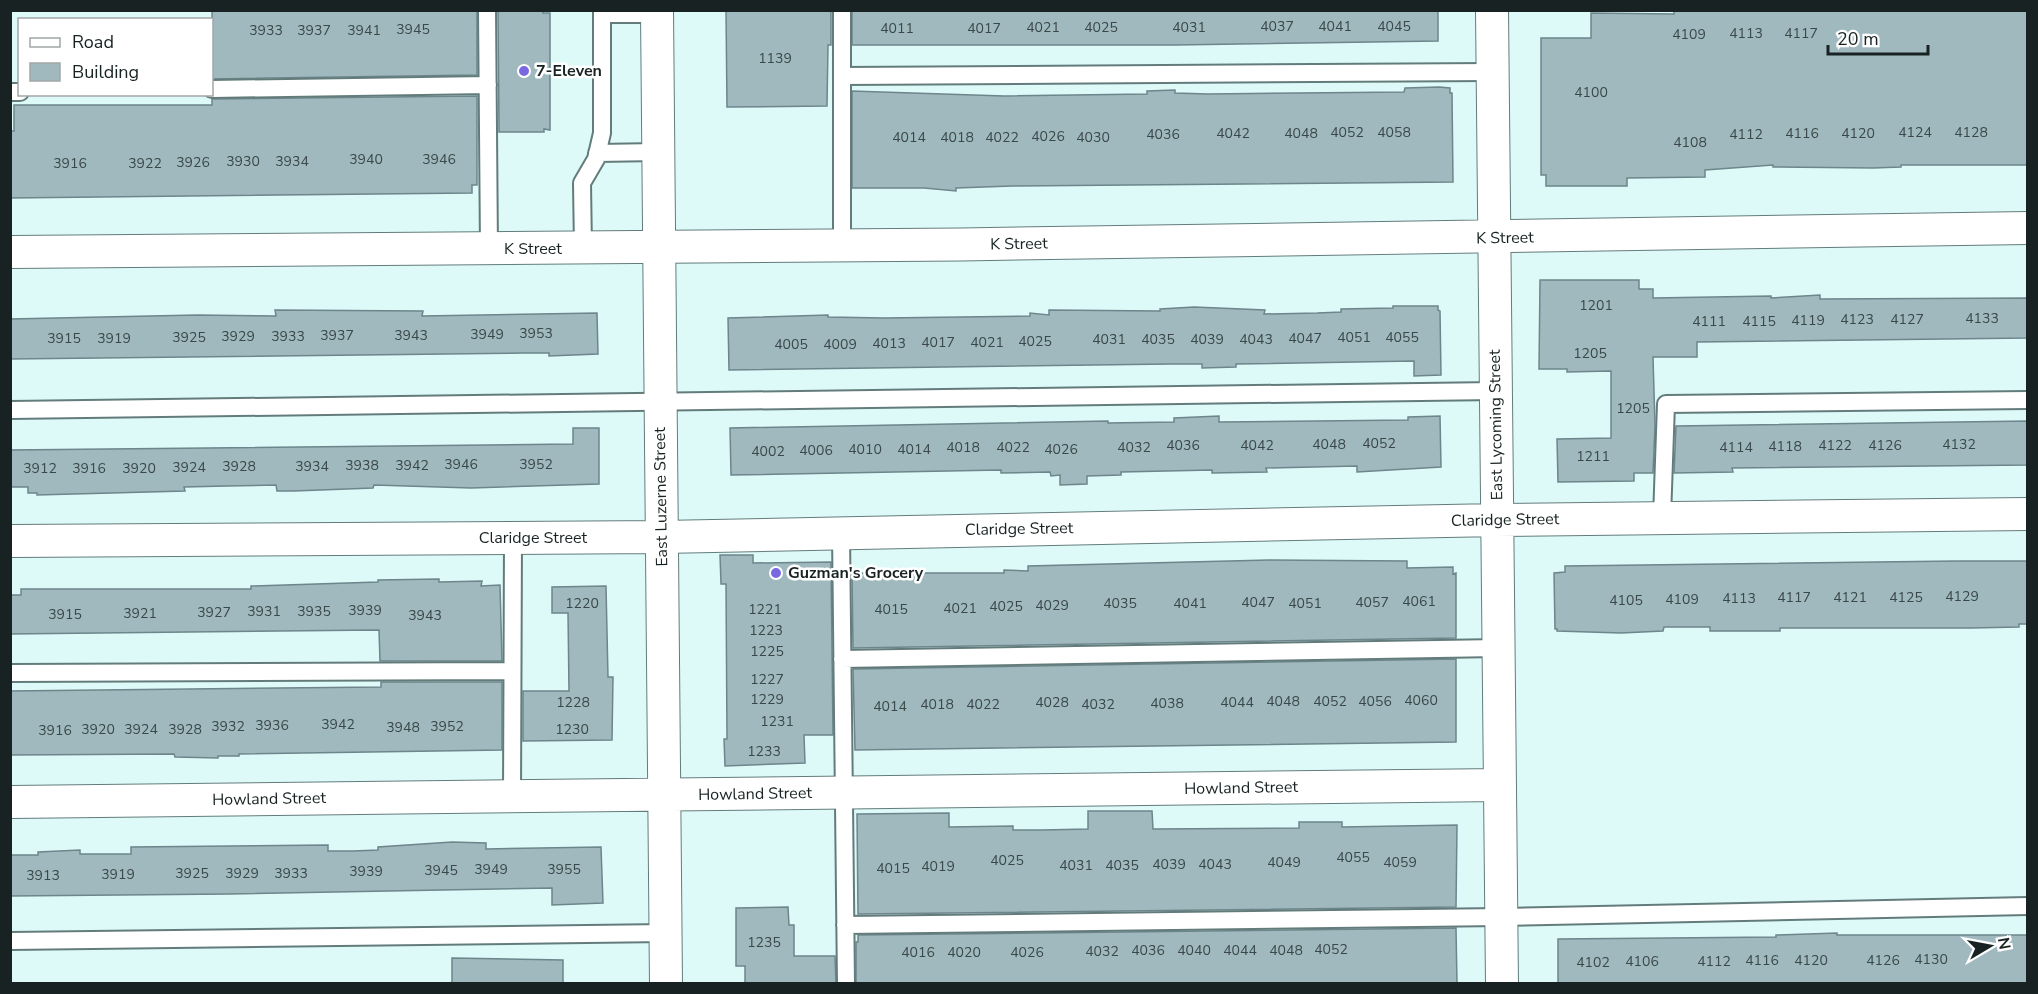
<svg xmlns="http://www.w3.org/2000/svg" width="2038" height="994" viewBox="0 0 2038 994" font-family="'Nunito Sans',sans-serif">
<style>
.building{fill:#9fb9be;stroke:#6d858b;stroke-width:1.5}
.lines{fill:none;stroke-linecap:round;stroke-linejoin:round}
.service-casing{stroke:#637c7b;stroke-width:20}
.minor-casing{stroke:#637c7b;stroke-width:34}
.service{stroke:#fff;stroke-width:16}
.minor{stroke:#fff;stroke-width:32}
.poi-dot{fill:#7a67e2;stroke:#fff;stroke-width:2}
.labels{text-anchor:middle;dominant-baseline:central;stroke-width:5;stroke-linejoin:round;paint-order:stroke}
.number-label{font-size:14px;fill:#3a4849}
.poi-label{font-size:16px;font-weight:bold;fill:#182222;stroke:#fff;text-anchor:start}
.street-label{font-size:16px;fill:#182222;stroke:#fff}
</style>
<rect width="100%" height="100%" fill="#ddfaf9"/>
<path class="building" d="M212,10H477V75L212,79Z
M498,10H543V13H550V130L544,129V132H499Z
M726,10H831V45H828L827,106L727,107Z
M852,10H1438V41L1175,45H852Z
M1674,10H2028V165H1901V167L1873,168L1773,167V165L1705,170V177L1627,178V186H1546V175H1541V38H1591V13L1674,14Z
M1439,87L1450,88V93H1452L1453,182L1012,186L956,188V191L924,188H852V91L1004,96L1147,94V91L1175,90V93L1208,94L1404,92L1405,88Z
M477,96V185H472V193L10,198V131H14V105H212V99Z
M1540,280H1639V289H1653V298L1771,296V298L1820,295V299L2028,298V338L1697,342V357H1653L1655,426L1653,473H1634V481L1558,482L1557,439L1611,438V371L1567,372V369H1539Z
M1393,306H1438V310L1440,311L1441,375L1414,376V361L1236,364V367L1202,368V364H1170L729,370L728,318L828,315V317L884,318L1030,316V313L1049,315V310L1160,311V309L1194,307L1265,310L1264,314L1317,313L1341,312V309L1393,308Z
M275,310L423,311L422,316L597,313L598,354L549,356V353H524L10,359V319L197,315L276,316Z
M1219,416V422L1408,420V417L1440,416L1441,467L1357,472V466L1266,468L1267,472L1212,473V470L1121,472V475L1087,476V484L1060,485V475L1051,476L1050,472L1001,473V470L731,475L730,428L1108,421V423L1174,422V418Z
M2028,421V465L1732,468L1733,472L1674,473L1676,426Z
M573,428H599V484L471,488L374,485L373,488L294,491H277L276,485L227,486L184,487L185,491L37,495V493H28V487H10V450L573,444Z
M720,555H753V563L831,562L833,735H804L805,763L725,766L724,739H727L726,584H721Z
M1269,560L1407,561V568L1453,567V574L1456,573V638L853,648L852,573H1004V570L1028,571V566Z
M1956,561H2028V624H2019V627L1971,628H1780V631H1710V627H1664L1663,631L1621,633L1557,631V629H1555L1554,573L1565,572V566Z
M439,579V582L482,581L481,586L500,585L502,661H380L379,630L10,634V595H21V589H251V586L378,582V580Z
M606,586L608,677H613L612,740L523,741V691H569L568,613H552V587Z
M1456,659V742L855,750L853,669Z
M381,682H502V750L239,754V756H218V758L175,757L174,754L10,755V691L381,687Z
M1088,811H1152L1153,829L1299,828V822H1342V827L1457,825L1456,907L858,914L857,814L949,813V827L1013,826V830H1042L1088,829Z
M452,842L486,843V849L601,847L603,903L552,905V888L230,894L10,896V855H38V852L80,850V854H131V847L328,845V851H353L378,850V847Z
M788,907L789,925H794V956H835L836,984H745V966H736V908Z
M1456,928L1457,984H856V942H858V935Z
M1837,933V935H2028V984H1558V939L1776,937V935Z
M452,958L563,960V984H452Z"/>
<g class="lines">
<defs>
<path id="service" d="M487,10L489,250
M842,10V246
M602,14H657
M842,76L1493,72
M212,89L488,85
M10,92H20
M597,153L658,152
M583,249L582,183L596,159L602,133V10
M10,410L1496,391
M1662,518L1666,404L2028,400
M841,533L846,984
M842,659L1499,648
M10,673L512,671
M512,797L513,538
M845,925L1502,917L2028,906
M10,941L666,933"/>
<path id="minor" d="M657,10L666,984
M1492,10L1502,984
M10,252C683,249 1355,241 2028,228
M10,541L662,537L1497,520L2028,514
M10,802L1500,785"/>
</defs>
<use href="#service" class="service-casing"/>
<use href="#minor" class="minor-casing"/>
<use href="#service" class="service"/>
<use href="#minor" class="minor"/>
</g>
<g class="poi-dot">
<circle cx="524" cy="71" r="6"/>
<circle cx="776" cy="573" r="6"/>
</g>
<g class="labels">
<g class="number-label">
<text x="1277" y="26">4037</text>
<text x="1335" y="26">4041</text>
<text x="1394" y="26">4045</text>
<text x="1043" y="27">4021</text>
<text x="1101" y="27">4025</text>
<text x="1189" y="27">4031</text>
<text x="897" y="28">4011</text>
<text x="984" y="28">4017</text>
<text x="413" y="29">3945</text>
<text x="266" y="30">3933</text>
<text x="314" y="30">3937</text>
<text x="364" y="30">3941</text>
<text x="1746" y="33">4113</text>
<text x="1801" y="33">4117</text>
<text x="1689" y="34">4109</text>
<text x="775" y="58">1139</text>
<text x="1591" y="92">4100</text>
<text x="1347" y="132">4052</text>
<text x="1394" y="132">4058</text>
<text x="1915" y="132">4124</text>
<text x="1971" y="132">4128</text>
<text x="1233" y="133">4042</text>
<text x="1301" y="133">4048</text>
<text x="1802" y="133">4116</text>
<text x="1858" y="133">4120</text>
<text x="1163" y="134">4036</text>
<text x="1746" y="134">4112</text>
<text x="1048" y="136">4026</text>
<text x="909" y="137">4014</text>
<text x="957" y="137">4018</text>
<text x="1002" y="137">4022</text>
<text x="1093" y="137">4030</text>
<text x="1690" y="142">4108</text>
<text x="366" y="159">3940</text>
<text x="439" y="159">3946</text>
<text x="243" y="161">3930</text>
<text x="292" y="161">3934</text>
<text x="193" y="162">3926</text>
<text x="70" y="163">3916</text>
<text x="145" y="163">3922</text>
<text x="1596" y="305">1201</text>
<text x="1982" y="318">4133</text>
<text x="1857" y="319">4123</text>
<text x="1907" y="319">4127</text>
<text x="1808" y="320">4119</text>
<text x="1709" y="321">4111</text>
<text x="1759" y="321">4115</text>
<text x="536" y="333">3953</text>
<text x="487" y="334">3949</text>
<text x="337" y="335">3937</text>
<text x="411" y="335">3943</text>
<text x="238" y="336">3929</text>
<text x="288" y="336">3933</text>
<text x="189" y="337">3925</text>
<text x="1354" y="337">4051</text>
<text x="1402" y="337">4055</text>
<text x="64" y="338">3915</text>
<text x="114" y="338">3919</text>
<text x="1305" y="338">4047</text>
<text x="1109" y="339">4031</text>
<text x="1158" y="339">4035</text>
<text x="1207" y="339">4039</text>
<text x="1256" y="339">4043</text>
<text x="1035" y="341">4025</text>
<text x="938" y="342">4017</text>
<text x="987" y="342">4021</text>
<text x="889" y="343">4013</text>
<text x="791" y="344">4005</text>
<text x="840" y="344">4009</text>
<text x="1590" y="353">1205</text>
<text x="1633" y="408">1205</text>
<text x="1379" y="443">4052</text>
<text x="1329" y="444">4048</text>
<text x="1959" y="444">4132</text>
<text x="1183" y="445">4036</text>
<text x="1257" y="445">4042</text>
<text x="1835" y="445">4122</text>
<text x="1885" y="445">4126</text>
<text x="1785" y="446">4118</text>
<text x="963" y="447">4018</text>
<text x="1013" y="447">4022</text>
<text x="1134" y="447">4032</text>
<text x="1736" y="447">4114</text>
<text x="865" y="449">4010</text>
<text x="914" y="449">4014</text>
<text x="1061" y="449">4026</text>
<text x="816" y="450">4006</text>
<text x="768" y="451">4002</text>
<text x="1593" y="456">1211</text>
<text x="461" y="464">3946</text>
<text x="536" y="464">3952</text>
<text x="362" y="465">3938</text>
<text x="412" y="465">3942</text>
<text x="239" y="466">3928</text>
<text x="312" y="466">3934</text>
<text x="189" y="467">3924</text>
<text x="40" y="468">3912</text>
<text x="89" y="468">3916</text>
<text x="139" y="468">3920</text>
<text x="1962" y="596">4129</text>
<text x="1794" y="597">4117</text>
<text x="1850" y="597">4121</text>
<text x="1906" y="597">4125</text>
<text x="1739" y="598">4113</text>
<text x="1682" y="599">4109</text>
<text x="1626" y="600">4105</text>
<text x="1419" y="601">4061</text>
<text x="1258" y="602">4047</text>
<text x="1372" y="602">4057</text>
<text x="582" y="603">1220</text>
<text x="1120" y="603">4035</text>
<text x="1190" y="603">4041</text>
<text x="1305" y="603">4051</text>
<text x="1052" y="605">4029</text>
<text x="1006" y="606">4025</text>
<text x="960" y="608">4021</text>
<text x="765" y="609">1221</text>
<text x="891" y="609">4015</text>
<text x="365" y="610">3939</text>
<text x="264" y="611">3931</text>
<text x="314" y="611">3935</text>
<text x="214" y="612">3927</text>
<text x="140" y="613">3921</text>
<text x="65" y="614">3915</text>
<text x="425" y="615">3943</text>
<text x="766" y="630">1223</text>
<text x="767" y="651">1225</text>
<text x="767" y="679">1227</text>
<text x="767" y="699">1229</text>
<text x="1421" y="700">4060</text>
<text x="1283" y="701">4048</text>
<text x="1330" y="701">4052</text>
<text x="1375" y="701">4056</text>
<text x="573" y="702">1228</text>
<text x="1052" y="702">4028</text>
<text x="1237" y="702">4044</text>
<text x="1167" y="703">4038</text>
<text x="937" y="704">4018</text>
<text x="983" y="704">4022</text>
<text x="1098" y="704">4032</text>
<text x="890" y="706">4014</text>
<text x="777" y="721">1231</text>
<text x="338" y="724">3942</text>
<text x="272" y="725">3936</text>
<text x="228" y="726">3932</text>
<text x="447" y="726">3952</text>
<text x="403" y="727">3948</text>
<text x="98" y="729">3920</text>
<text x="141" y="729">3924</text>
<text x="185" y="729">3928</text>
<text x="572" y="729">1230</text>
<text x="55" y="730">3916</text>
<text x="764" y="751">1233</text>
<text x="1353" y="857">4055</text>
<text x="1007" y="860">4025</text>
<text x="1284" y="862">4049</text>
<text x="1400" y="862">4059</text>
<text x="1169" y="864">4039</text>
<text x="1215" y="864">4043</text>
<text x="1076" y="865">4031</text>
<text x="1122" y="865">4035</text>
<text x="938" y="866">4019</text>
<text x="893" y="868">4015</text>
<text x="491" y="869">3949</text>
<text x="564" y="869">3955</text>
<text x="441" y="870">3945</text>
<text x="366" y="871">3939</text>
<text x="192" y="873">3925</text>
<text x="242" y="873">3929</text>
<text x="291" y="873">3933</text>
<text x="118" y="874">3919</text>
<text x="43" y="875">3913</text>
<text x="764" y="942">1235</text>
<text x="1331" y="949">4052</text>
<text x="1148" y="950">4036</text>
<text x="1194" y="950">4040</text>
<text x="1240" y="950">4044</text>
<text x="1286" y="950">4048</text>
<text x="1102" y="951">4032</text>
<text x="918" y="952">4016</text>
<text x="964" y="952">4020</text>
<text x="1027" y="952">4026</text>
<text x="1931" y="959">4130</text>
<text x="1762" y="960">4116</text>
<text x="1811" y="960">4120</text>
<text x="1883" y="960">4126</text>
<text x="1642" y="961">4106</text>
<text x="1714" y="961">4112</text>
<text x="1593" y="962">4102</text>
</g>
<g class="poi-label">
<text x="536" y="71">7-Eleven</text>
<text x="788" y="573">Guzman's Grocery</text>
</g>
<g class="street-label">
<text transform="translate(1505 238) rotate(-1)">K Street</text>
<text transform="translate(1019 244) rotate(-1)">K Street</text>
<text x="533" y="249">K Street</text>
<text transform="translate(1496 425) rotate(-91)">East Lycoming Street</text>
<text transform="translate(661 497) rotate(-91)">East Luzerne Street</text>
<text transform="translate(1505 520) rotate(-1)">Claridge Street</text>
<text transform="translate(1019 529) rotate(-1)">Claridge Street</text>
<text x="533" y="538">Claridge Street</text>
<text transform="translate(1241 788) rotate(-1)">Howland Street</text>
<text transform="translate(755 794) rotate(-1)">Howland Street</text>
<text transform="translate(269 799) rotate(-1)">Howland Street</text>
</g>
</g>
<rect width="2038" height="994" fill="none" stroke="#182222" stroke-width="24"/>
<rect x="18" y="18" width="195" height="78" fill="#ffffff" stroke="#a3a7a7" stroke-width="1.5"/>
<rect x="30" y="38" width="30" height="9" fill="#ffffff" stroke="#a3a7a7" stroke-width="1.5"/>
<text x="72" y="48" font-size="18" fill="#182222">Road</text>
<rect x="30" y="63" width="30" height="18" fill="#9fb9be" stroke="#a3a7a7" stroke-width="1.5"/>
<text x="72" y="78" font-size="18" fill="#182222">Building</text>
<g transform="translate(1990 946) rotate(80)" stroke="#ffffff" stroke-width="4.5" paint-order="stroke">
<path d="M0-4.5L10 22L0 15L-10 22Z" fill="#182222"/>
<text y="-9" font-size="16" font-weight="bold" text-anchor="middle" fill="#182222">N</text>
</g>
<path d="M1828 45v9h100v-9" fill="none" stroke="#182222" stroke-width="3"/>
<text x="1837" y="45" font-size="18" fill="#182222" stroke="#ffffff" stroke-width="4.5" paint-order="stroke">20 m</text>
</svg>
